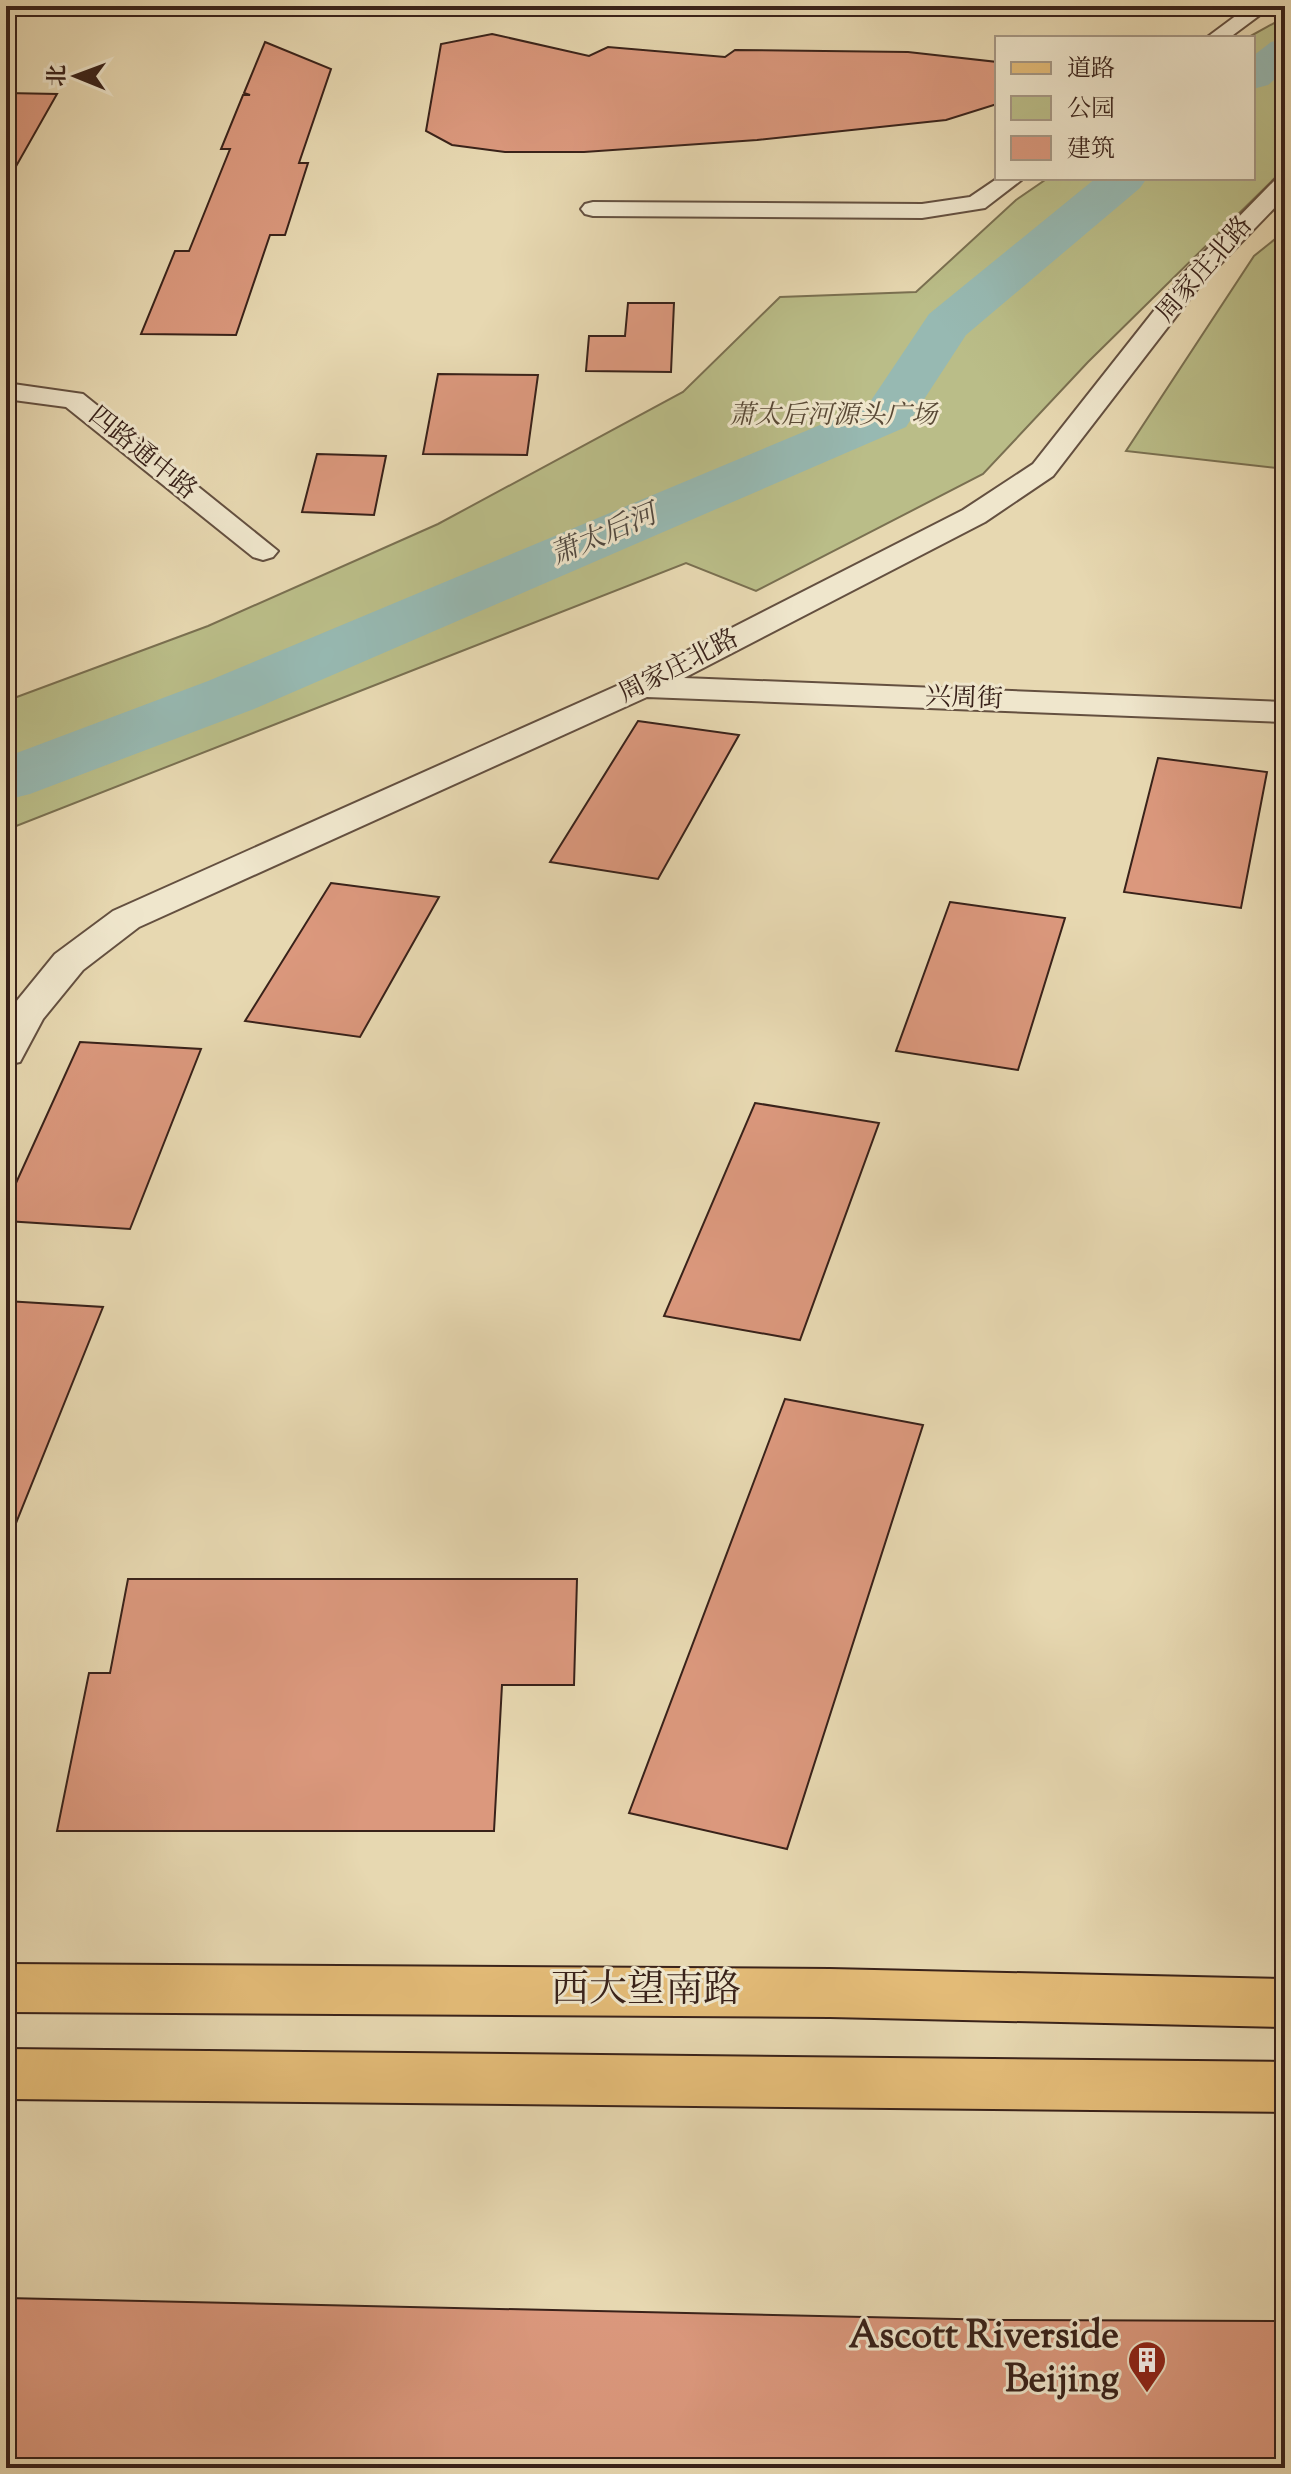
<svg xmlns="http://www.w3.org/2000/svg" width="1291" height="2474" viewBox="0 0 1291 2474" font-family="'Sorts Mill Goudy','Noto Serif SC',serif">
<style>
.green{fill:#babd88;stroke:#7a7051;stroke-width:2}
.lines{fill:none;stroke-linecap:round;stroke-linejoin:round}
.river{fill:#97b9b2;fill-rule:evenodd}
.building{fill:#db987d;stroke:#39221a;stroke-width:2}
.minor-casing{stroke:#645040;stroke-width:4}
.tertiary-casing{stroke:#645040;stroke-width:4}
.primary-casing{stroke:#39221a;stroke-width:4}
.minor{fill:#efe6cc;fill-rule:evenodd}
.tertiary{fill:#efe6cc;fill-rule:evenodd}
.primary{fill:#e4bc78;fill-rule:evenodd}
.labels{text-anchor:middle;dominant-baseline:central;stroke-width:6;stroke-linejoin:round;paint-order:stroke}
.far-street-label{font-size:26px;fill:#39221a;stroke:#efe6cc}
.far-park-label{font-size:26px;font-style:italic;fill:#594936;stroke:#efe6cc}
.far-water-label{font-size:28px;font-style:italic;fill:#504840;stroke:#efe6cc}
.near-street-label{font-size:38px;fill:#39221a;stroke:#efe6cc}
.near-poi-label{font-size:38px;font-weight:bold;fill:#39221a;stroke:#efe6cc;text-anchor:end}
</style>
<rect width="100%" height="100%" fill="#e7d8b1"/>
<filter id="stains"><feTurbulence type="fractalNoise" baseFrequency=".0025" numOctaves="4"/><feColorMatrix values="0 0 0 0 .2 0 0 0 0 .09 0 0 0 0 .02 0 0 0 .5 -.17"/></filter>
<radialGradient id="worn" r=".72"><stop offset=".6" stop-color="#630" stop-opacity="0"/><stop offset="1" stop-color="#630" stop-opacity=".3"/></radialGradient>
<path class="green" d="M1285,17V168L1088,362L983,474L756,591L686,563L6,830V701L208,626L438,524L683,392L780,297L916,292L1016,200L1048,178H1253V38H1247Z
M1285,231V469L1126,451L1254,256Z"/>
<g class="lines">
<path class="river" d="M1285,39V71L1268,85L1253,89V56L1271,42Z
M1096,178H1147L1140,188L966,335L906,427L254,709L30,794L6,800V757L208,681L868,405L929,314Z"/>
</g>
<path class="building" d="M492,34L589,56L608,47L725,57L735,50L908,52L997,62V104L946,120L757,140L584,152H505L452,145L426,131L441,44Z
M265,42L331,69L299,163H308L285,235H270L236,335L141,334L175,251H189L230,149H221L243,95H250L244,93Z
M6,93L57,94L6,184Z
M628,303H674L671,372L586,371L589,336H625Z
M438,374L538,375L527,455L423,454Z
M317,454L386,456L374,515L302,512Z
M638,721L739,735L658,879L550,862Z
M1158,758L1267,772L1241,908L1124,892Z
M331,883L439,897L360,1037L245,1021Z
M950,902L1065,918L1018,1070L896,1051Z
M80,1042L201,1049L130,1229L6,1221V1205Z
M755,1103L879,1123L800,1340L664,1316Z
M6,1301L103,1307L8,1543H6Z
M785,1399L923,1425L787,1849L629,1813Z
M128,1579H577L574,1685H502L494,1831H57L89,1673H110Z
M6,2298L1002,2320L1285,2321V2468H6Z"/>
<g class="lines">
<defs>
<path id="minor" d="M1249,6H1272L1229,38H1206Z
M998,178H1024L985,208L922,218L593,216L585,214L581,209L585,204L593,202L922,204L970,197Z
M6,383L83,394L278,551L273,557L263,560L253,557L66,407L6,399Z"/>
<path id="tertiary" d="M1285,176V197L1201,284L1053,476L985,522L684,678L1285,702V722L647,697L139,927L83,970L43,1019L20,1062L6,1065V1015L11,1008L55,954L113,911L630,680L963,510L1033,464L1183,274L1277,178Z"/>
<path id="primary" d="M6,1964L830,1969L1285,1979V2027L830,2017L6,2012Z
M6,2049L1285,2062V2112L6,2099Z"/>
</defs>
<use href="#minor" class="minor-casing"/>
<use href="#tertiary" class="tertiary-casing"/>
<use href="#primary" class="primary-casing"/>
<use href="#minor" class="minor"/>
<use href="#tertiary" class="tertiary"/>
<use href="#primary" class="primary"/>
</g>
<defs>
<symbol id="building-pin" viewBox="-11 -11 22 30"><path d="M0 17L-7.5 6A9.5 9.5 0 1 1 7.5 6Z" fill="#8f2418" stroke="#efe6cc"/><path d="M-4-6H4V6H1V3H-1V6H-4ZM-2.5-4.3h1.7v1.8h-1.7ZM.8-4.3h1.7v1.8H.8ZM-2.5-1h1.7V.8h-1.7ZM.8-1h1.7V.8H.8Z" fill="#fff"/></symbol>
</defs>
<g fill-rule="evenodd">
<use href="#building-pin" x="1125" y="2338" width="44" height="60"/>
</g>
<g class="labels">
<g class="far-street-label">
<text transform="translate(1205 270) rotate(-49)">周家庄北路</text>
<text transform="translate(142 454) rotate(39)">四路通中路</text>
<text transform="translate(679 667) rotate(-27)">周家庄北路</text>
<text transform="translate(964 699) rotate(2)">兴周街</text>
</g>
<g class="far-park-label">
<text x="833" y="416">萧太后河源头广场</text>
</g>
<g class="far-water-label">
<text transform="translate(604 536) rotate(-23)">萧太后河</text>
</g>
<g class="near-street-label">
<text x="646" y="1992">西大望南路</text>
</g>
<g class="near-poi-label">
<text x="1119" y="2338">Ascott Riverside<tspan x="1119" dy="44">Beijing</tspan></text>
</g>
</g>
<rect width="1291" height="2474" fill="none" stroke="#e7d8b1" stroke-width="32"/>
<rect x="8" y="8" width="1275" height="2458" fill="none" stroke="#39221a" stroke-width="4"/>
<rect x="16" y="16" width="1259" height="2442" fill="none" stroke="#39221a" stroke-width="2"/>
<rect x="995" y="36" width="260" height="144" fill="#efe6cc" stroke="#a69885" stroke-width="2"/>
<rect x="1011" y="62" width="40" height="12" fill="#e4bc78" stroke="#a69885" stroke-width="2"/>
<text x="1067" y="76" font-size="24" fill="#39221a">道路</text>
<rect x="1011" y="96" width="40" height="24" fill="#babd88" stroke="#a69885" stroke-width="2"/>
<text x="1067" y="116" font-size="24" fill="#39221a">公园</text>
<rect x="1011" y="136" width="40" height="24" fill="#db987d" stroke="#a69885" stroke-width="2"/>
<text x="1067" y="156" font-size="24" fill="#39221a">建筑</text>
<g transform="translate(76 76) rotate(271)" stroke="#efe6cc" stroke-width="6" paint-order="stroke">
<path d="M0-6L14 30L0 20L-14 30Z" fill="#39221a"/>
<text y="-12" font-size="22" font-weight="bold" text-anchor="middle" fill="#39221a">北</text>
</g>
<rect width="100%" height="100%" filter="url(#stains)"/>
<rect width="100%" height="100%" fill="url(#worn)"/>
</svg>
